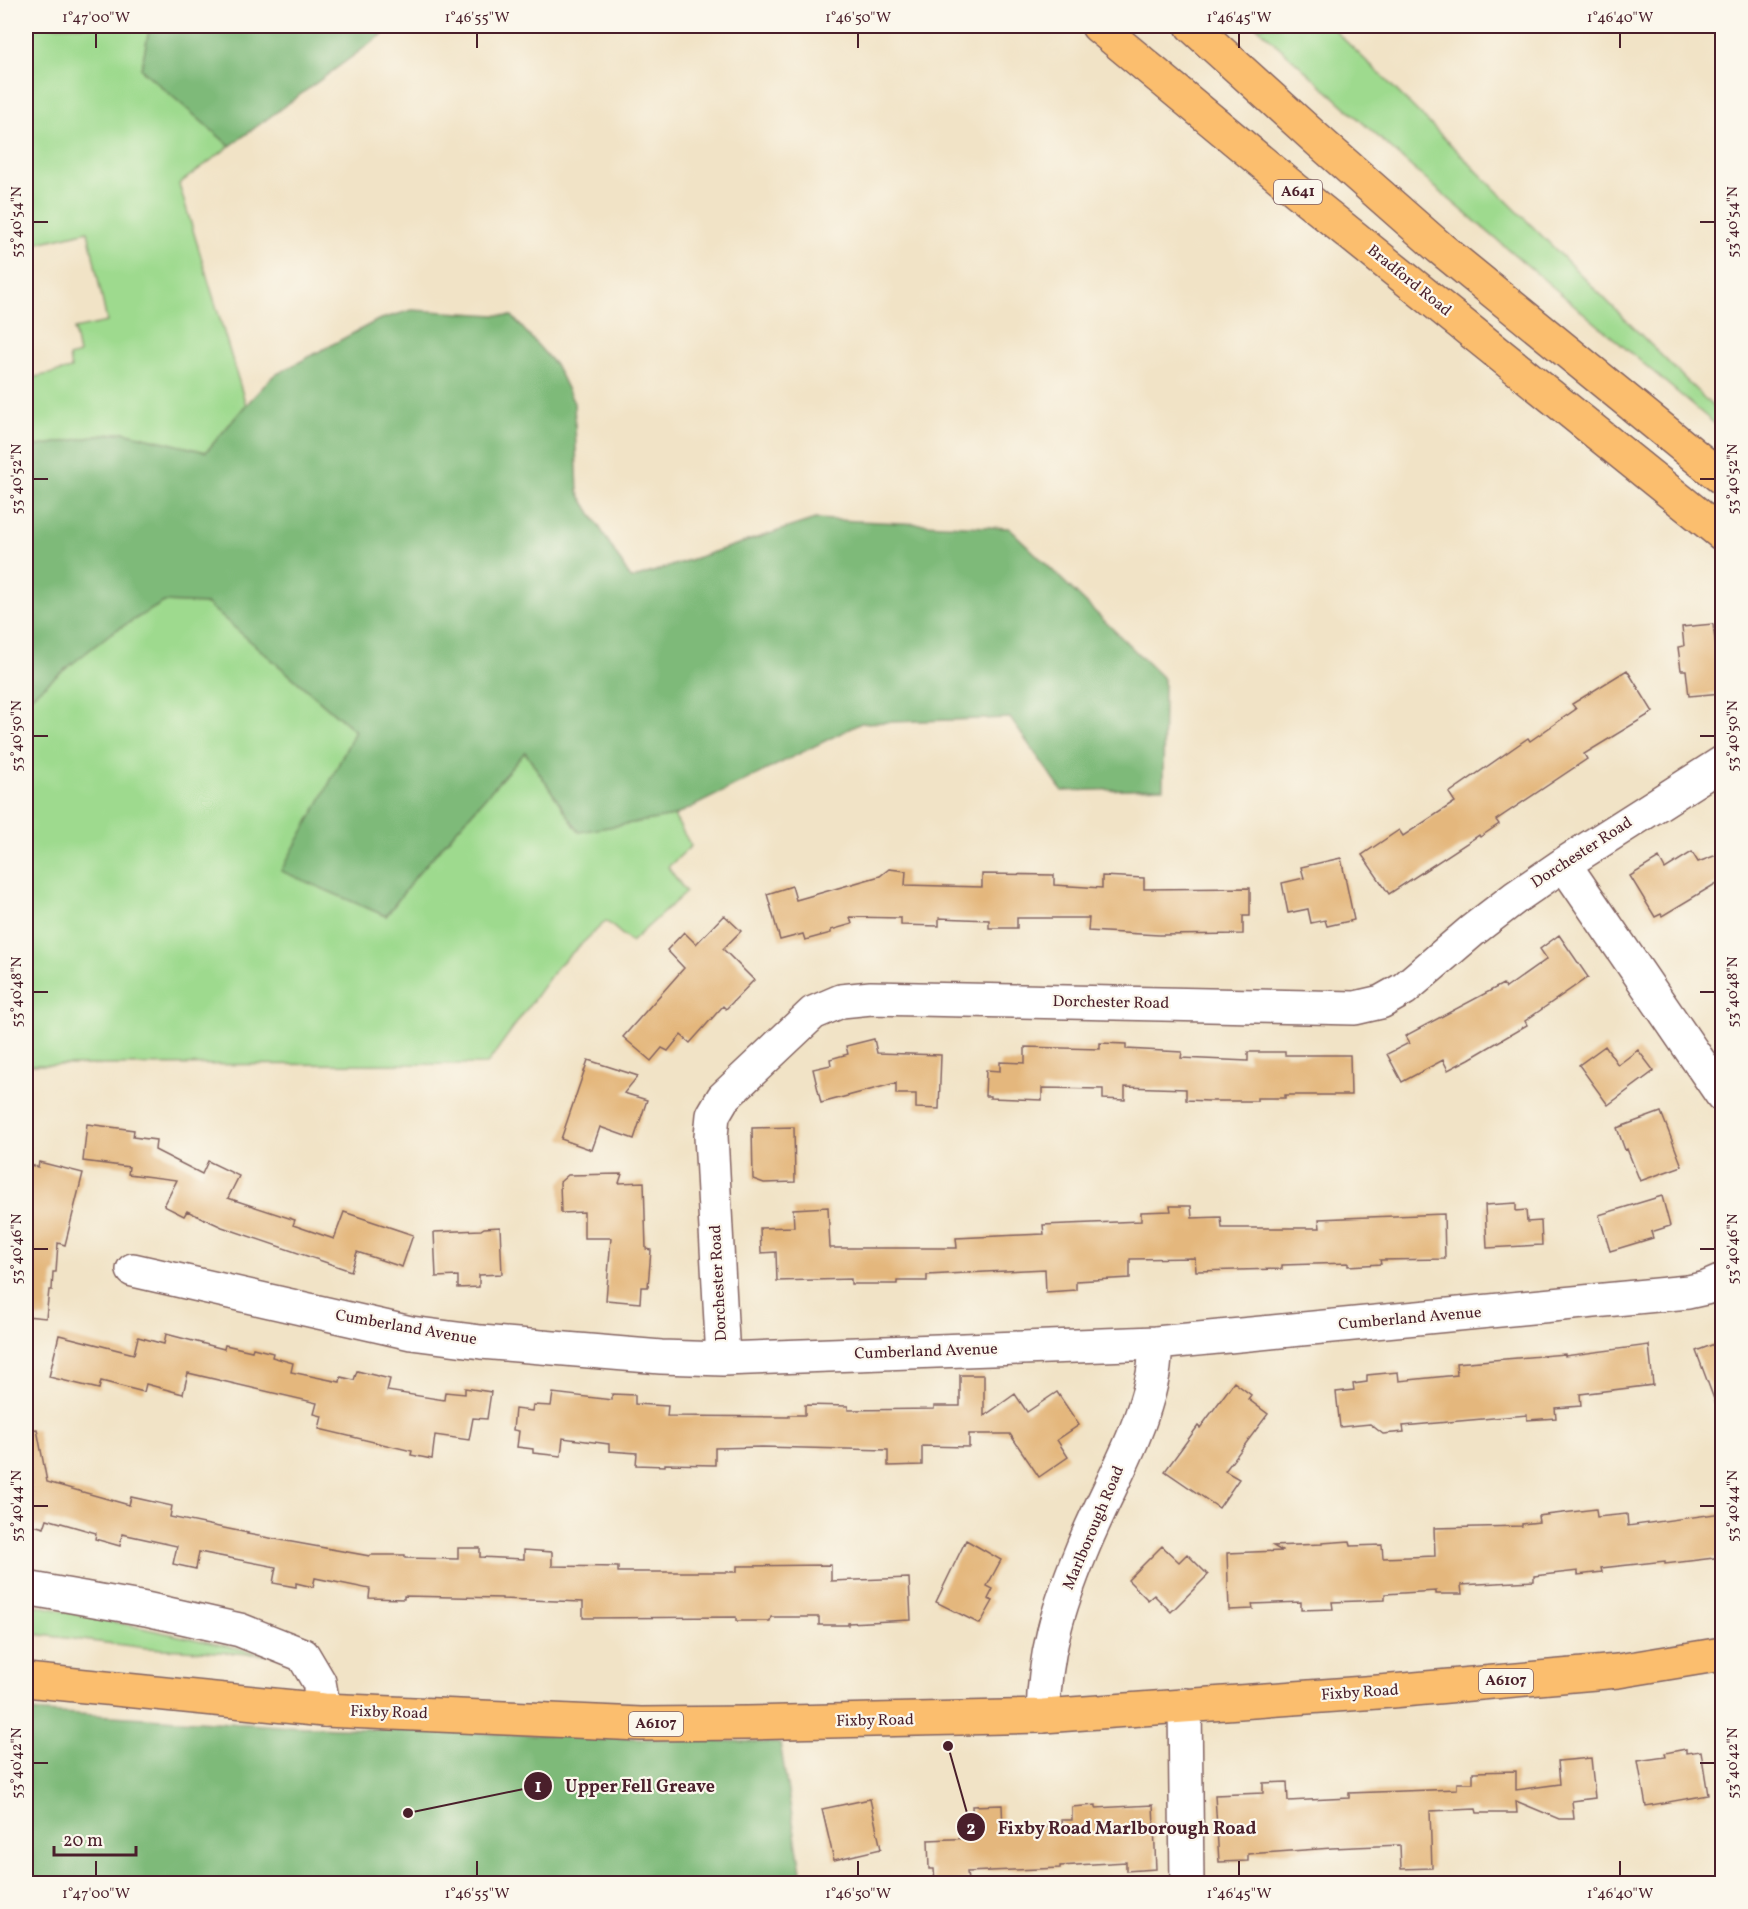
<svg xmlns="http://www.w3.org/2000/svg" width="1748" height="1909" viewBox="0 0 1748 1909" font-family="Vollkorn,serif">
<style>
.green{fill:#9eda8e;stroke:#747c5c;stroke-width:1.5}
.forest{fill:#7eba79;stroke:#646c52;stroke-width:1.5}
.building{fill:#e4b77d}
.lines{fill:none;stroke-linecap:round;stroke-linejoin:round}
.street-casing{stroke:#846461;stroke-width:36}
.primary-casing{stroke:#846461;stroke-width:36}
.street{stroke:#fff;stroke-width:33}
.primary{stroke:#fbbe6e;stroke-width:33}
.ticks{fill:none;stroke:#4a1f2b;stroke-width:2}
.labels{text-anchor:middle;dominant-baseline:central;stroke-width:4.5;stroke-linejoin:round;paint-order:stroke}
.shield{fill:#fbf7ec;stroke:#7f6065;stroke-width:1.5}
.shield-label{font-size:15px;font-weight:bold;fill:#4a1f2b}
.street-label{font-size:16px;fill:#4a1f2b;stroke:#fbf7ec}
.leader{fill:none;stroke:#4a1f2b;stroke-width:2}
.callout-dot{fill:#4a1f2b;stroke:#fbf7ec;stroke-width:2}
.mark-label{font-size:18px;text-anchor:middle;font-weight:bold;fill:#fff}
.callout-label{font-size:18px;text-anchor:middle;font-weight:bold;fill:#4a1f2b;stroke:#fbf7ec;stroke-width:4.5;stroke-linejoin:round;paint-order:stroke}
.neatline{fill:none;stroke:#4a1f2b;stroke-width:2}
.ticks-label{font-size:15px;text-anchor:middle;fill:#4a1f2b}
</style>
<rect width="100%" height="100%" fill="#fbf7ec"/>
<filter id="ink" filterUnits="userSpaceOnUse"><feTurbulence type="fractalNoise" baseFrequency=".0167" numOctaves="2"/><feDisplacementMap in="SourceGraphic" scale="12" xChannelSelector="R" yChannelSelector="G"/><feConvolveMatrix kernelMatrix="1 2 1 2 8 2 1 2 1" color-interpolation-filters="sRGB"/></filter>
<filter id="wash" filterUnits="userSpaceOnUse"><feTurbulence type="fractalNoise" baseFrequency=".008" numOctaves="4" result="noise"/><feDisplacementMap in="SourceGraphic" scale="24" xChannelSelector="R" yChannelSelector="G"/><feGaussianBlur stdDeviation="1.35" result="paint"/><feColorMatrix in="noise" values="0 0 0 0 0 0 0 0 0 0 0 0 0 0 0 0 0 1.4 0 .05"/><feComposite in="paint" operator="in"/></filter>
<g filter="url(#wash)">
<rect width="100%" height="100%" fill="#f1e3c6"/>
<path class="green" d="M26,26H150L141,69L230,146L179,184L246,405L206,452L123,432L26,448V379L71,369L69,357L79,354L74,329L107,322L88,231L26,246Z
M1256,26H1330L1385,79L1722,416V430L1417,172Z
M164,602L207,604L355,731L326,790L282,871L386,916L416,876L525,752L579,832L674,816L691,846L668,867L686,892L631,942L606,921L557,967L487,1064L26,1065V700L111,633Z
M26,1603L268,1655L147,1648L26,1633Z"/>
<path class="forest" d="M150,26H394L230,146L141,69Z
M412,310L512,316L556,366L574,403L578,492L631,579L815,519L1009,528L1164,679L1163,788L1062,791L1010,718L861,723L674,816L579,832L525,752L416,876L386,916L281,871L326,790L355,731L207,604L164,602L111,633L26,700V448L123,432L206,452L246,405L273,376L378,320Z
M26,1711L281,1726L780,1743L803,1883H26Z"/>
<g id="blocks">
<path class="building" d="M1713,624L1717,656L1722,655V693L1689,696L1686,670H1681L1678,647L1684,646L1682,627Z
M1627,670L1653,712L1584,754L1587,759L1496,820L1499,824L1480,837L1479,835L1389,894L1362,855L1399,830L1403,836L1455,802L1449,793L1528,738L1530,741L1576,709L1572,704Z
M1692,852L1698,862L1722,853V880L1662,916L1661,914L1655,917L1630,876L1659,858L1665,869Z
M1341,858L1354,920L1327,926L1325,920L1311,923L1308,909L1288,913L1282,883L1304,878L1301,867Z
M889,869L906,871L905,885L982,887V874L1054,875V885L1102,888V876L1144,878V889L1250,888V916H1243V934L1159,935L1088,931L1089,918H1017V928H989V920L939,918V926L901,925V918L850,917L852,924L831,930V933L805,940L803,934L780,940L767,894L792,886L796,900L880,876Z
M724,915L741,931L723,949L754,980L726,1009L723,1006L690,1043L681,1035L668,1051L662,1048L651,1061L623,1037L684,968L667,950L684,932L696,944Z
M1559,935L1588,977L1525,1021L1527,1025L1469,1059L1448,1070L1443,1060L1402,1082L1387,1054L1409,1043L1405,1036L1503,984L1506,988L1547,959L1540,949Z
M874,1039L877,1053L941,1055L939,1109L916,1108V1094H896V1083L821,1103L813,1069L831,1065L830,1059L848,1054L846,1046Z
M1100,1043L1126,1044V1049L1182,1052L1181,1058L1248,1061V1052H1285V1055H1350L1351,1095H1285V1098H1257V1101H1209L1186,1100V1089L1125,1087V1100L1103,1099V1089L1042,1088V1100L990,1098V1096H985L986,1070L1000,1071V1062L1025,1063V1047L1100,1049Z
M1605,1046L1618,1065L1638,1050L1654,1071L1608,1105L1579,1065Z
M588,1060L638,1076L624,1093L647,1100L634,1139L600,1127L592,1150L561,1139Z
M1661,1112L1682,1166L1640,1181L1627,1149L1625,1150L1617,1128Z
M87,1124L134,1130L133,1137L156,1140L155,1150L202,1174L208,1161L239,1176L228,1198L295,1220L293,1225L334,1239L344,1212L413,1235L402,1267L357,1252L351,1271L222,1227L187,1211L184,1216L164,1206L177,1180L128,1174L129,1167L83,1161Z
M794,1127L795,1182L764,1183L753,1179L752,1128Z
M39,1162L83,1173L65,1245L58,1243L56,1272H53L52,1290H49L46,1318L26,1316V1164L38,1167Z
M622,1174L619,1183L644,1182L646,1249L651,1250L648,1287H641L640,1303L606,1300L611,1238H584V1212L561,1213L560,1182L568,1175Z
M1662,1196L1670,1226L1651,1232L1653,1238L1610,1251L1599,1215Z
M1516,1203V1211L1526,1210L1527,1222L1541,1221L1542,1245L1487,1248L1485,1205Z
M1170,1206H1191L1192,1218L1221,1217L1222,1228H1320L1319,1219L1444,1214L1445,1259L1380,1260L1381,1264L1348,1266V1263L1282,1265V1269L1196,1271L1195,1258L1130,1259V1278L1076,1281V1290L1046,1292L1045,1269L927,1275V1281H897V1284H851V1279L777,1281L776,1252L761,1253L760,1228L794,1227L793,1209L828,1207L830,1248H957L956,1238L1044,1234L1043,1225L1141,1221V1212L1171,1211Z
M500,1227L502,1274L479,1275V1287L458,1288V1276L436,1277L434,1232L481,1230L484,1228Z
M166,1334L224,1349L225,1345L252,1351L253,1348L273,1353L272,1357L293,1363L291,1372L340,1382L341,1377L354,1380L357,1371L390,1379L387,1391L444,1400L445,1392L465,1394V1388L491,1392L487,1419L473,1418L469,1440L435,1435L432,1459L411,1455L412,1451L319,1429L322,1416L314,1414L317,1403L188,1373L183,1394L146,1384L144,1392L101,1381L99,1389L49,1377L59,1335L134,1354L138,1337L164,1344Z
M1722,1341V1415H1720L1696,1351Z
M1649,1345L1653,1385L1580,1394L1581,1406L1555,1408L1556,1418L1527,1420V1415L1403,1426L1404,1432L1383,1434L1370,1424L1340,1427L1336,1392L1354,1390L1353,1384L1367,1382V1375L1398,1372L1399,1381L1457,1375L1456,1363L1565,1354V1356Z
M960,1375H984V1416L1015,1394L1027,1412L1057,1392L1079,1425L1057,1440L1068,1457L1039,1477L1010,1434H969V1447L922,1446V1465L888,1466V1450L762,1447L715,1448V1465L665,1464V1466L636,1465L637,1453L609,1451V1444L563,1438L561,1456L533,1453V1449L517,1447L519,1431L513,1430L515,1409L532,1411L533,1405L551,1406L553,1393L612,1400V1394L635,1395V1404L668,1406L667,1416L789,1417V1415H805V1405L848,1406V1410L934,1409V1406H960Z
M1234,1382L1251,1395L1248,1399L1268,1414L1225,1471L1239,1479L1219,1508L1165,1471L1198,1426L1200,1428Z
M37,1429L47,1482L129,1505L131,1497L172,1506L170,1517L248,1533L247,1534L370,1556V1555H405V1558L458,1559V1548H480V1557L524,1559V1550L552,1552V1566L618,1567V1572H737V1566L831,1565V1581L909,1578L911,1620L848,1623V1625H819V1617H771L770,1621H736V1617L583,1618V1602L502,1599V1598L404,1596V1599L369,1598L370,1589L315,1578L313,1587L296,1583V1587L273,1583L276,1567L199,1552L196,1569L173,1564L177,1546L122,1534L120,1546L95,1539L96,1533L47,1519L44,1528L26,1523V1430Z
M1596,1509L1597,1517L1627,1514L1628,1526L1722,1513V1557L1665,1564V1561L1601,1568L1602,1572L1578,1575V1571L1534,1576V1581L1461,1585L1462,1594H1436V1591L1385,1594V1600L1332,1602L1333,1609L1301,1610V1602L1252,1604L1253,1609L1229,1610L1227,1553L1282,1551L1273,1546L1322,1544V1543L1350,1541L1351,1546L1382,1545L1383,1558L1435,1556L1434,1528L1522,1526V1524L1539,1522L1538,1516Z
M966,1540L1001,1560L987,1586L993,1589L988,1599L993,1601L980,1624L936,1602Z
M1162,1546L1179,1562L1187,1554L1208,1575L1171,1612L1154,1595L1148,1600L1128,1580Z
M1686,1749V1753L1701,1751L1708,1795L1646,1806L1638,1761L1666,1757L1665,1753Z
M1591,1758L1595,1798L1572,1801L1574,1819H1559L1516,1801L1517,1813H1477L1476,1809L1430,1811L1432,1868L1401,1869L1400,1845L1332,1848L1248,1854V1861L1219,1862L1215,1795L1263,1793V1783L1287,1782L1288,1801L1349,1798V1793L1457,1789V1783H1473V1772L1516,1771V1790L1560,1784L1558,1761Z
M870,1799L881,1849L834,1860L822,1809Z
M1002,1805L1003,1829L1062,1827L1061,1820H1072V1807L1096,1805V1808L1153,1805L1156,1869L1126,1871V1862L1060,1866V1868L967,1872L968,1881L935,1882L934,1869H929L928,1840L974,1838L972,1806Z"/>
</g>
</g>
<g filter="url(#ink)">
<use href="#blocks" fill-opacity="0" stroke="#846461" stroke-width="1.5"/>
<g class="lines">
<defs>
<path id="street" d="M1564,864L1722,1095
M133,1270L411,1333L481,1342L661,1357L723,1359L1156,1343L1688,1292L1706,1288L1722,1281
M723,1359L711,1136L713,1115L723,1098L813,1013L841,1001L871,998L1355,1008L1381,1002L1404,989L1473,930L1516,897L1564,864L1722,763
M26,1588L146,1609L240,1630L303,1655L319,1682L324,1710
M1185,1705L1187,1884
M1043,1716C1044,1655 1058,1608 1081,1552C1104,1494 1139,1440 1152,1379C1155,1367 1155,1355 1156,1343"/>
<path id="primary" d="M1098,26L1287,183L1722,534
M1192,26L1322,144L1440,248L1722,478
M26,1680L324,1710L641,1724L747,1723L1043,1716L1392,1691L1618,1671L1722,1654"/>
</defs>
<use href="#street" class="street-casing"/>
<use href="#primary" class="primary-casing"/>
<use href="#street" class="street"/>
<use href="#primary" class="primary"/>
</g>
</g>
<path class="ticks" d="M96,33V48M477,33V48M858,33V48M1239,33V48M1620,33V48M33,222H48M1700,222H1715M33,479H48M1700,479H1715M33,736H48M1700,736H1715M33,992H48M1700,992H1715M33,1249H48M1700,1249H1715M33,1506H48M1700,1506H1715M33,1763H48M1700,1763H1715M96,1861V1876M477,1861V1876M858,1861V1876M1239,1861V1876M1620,1861V1876"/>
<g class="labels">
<g class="shield">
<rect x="1274" y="180" width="48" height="24" rx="4.5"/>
<rect x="1479" y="1669" width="54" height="24" rx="4.5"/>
<rect x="629" y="1712" width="54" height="24" rx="4.5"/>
</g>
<g class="shield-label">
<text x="1298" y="192">A641</text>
<text x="1506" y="1681">A6107</text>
<text x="656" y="1724">A6107</text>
</g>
<g class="street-label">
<text transform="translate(1409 281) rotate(39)">Bradford Road</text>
<text transform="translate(1582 853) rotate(-33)">Dorchester Road</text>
<text transform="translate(1111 1003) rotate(1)">Dorchester Road</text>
<text transform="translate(719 1283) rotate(-93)">Dorchester Road</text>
<text transform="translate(1410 1319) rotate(-5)">Cumberland Avenue</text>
<text transform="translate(406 1328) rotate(10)">Cumberland Avenue</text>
<text transform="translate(926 1352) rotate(-2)">Cumberland Avenue</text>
<text transform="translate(1094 1528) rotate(-67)">Marlborough Road</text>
<text transform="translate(1360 1693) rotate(-4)">Fixby Road</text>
<text transform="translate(389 1713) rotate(2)">Fixby Road</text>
<text transform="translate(875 1721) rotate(-1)">Fixby Road</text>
</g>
</g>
<path class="leader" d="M408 1813L538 1786M948 1746L971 1827"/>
<g class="callout-dot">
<circle cx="408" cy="1813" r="6"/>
<circle cx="948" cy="1746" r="6"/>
<circle cx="538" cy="1786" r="15"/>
<circle cx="971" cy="1827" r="15"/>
</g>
<g class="mark-label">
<text x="538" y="1792">1</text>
<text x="971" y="1834">2</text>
</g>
<g class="callout-label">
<text x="640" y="1792">Upper Fell Greave</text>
<text x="1127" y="1834">Fixby Road Marlborough Road</text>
</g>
<rect width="1748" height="1909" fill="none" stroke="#fbf7ec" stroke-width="66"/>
<path d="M54 1846v9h82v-9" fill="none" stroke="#4a1f2b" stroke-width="3"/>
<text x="63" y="1846" font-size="18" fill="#4a1f2b" stroke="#fbf7ec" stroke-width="4.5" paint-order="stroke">20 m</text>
<rect x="33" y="33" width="1682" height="1843" class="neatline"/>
<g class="ticks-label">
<text x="96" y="22">1°47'00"W</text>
<text x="477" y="22">1°46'55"W</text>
<text x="858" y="22">1°46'50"W</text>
<text x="1239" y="22">1°46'45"W</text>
<text x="1620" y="22">1°46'40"W</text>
<text transform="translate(16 222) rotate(-90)" y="5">53°40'54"N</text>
<text transform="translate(1732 222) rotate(-90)" y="5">53°40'54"N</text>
<text transform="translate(16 479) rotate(-90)" y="5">53°40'52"N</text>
<text transform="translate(1732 479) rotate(-90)" y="5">53°40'52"N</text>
<text transform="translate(16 736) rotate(-90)" y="5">53°40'50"N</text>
<text transform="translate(1732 736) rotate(-90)" y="5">53°40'50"N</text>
<text transform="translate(16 992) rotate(-90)" y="5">53°40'48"N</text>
<text transform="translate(1732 992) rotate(-90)" y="5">53°40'48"N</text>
<text transform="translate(16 1249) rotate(-90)" y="5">53°40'46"N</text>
<text transform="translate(1732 1249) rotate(-90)" y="5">53°40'46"N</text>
<text transform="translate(16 1506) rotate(-90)" y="5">53°40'44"N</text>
<text transform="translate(1732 1506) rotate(-90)" y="5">53°40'44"N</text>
<text transform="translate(16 1763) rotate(-90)" y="5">53°40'42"N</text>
<text transform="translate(1732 1763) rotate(-90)" y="5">53°40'42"N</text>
<text x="96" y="1898">1°47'00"W</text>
<text x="477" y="1898">1°46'55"W</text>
<text x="858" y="1898">1°46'50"W</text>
<text x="1239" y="1898">1°46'45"W</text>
<text x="1620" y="1898">1°46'40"W</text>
</g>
</svg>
